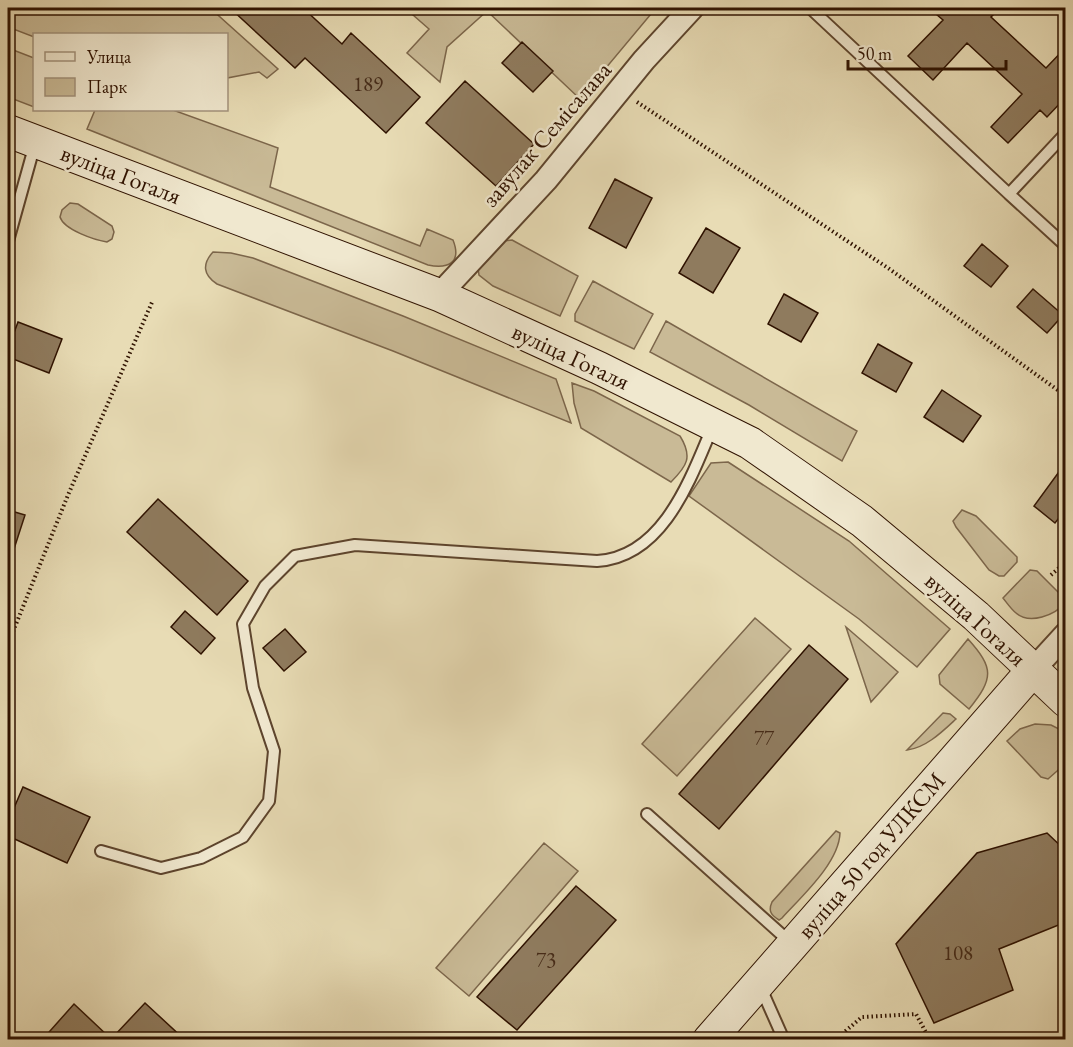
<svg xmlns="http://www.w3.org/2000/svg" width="1073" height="1047" viewBox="0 0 1073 1047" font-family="'EB Garamond',serif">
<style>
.green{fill:#c9ba96;stroke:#7c664b;stroke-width:1.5}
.building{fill:#8f7b5e;stroke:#2f1200;stroke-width:1.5}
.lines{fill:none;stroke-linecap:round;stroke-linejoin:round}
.service-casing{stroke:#5d442d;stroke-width:14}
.minor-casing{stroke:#5d442d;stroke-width:26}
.secondary-casing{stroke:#2f1200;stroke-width:34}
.path{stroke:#2f1200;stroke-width:4;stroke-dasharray:1.5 3;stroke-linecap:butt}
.service{stroke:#f0e8cf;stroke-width:10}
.minor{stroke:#f0e8cf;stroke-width:22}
.secondary{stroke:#f0e8cf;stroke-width:32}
.labels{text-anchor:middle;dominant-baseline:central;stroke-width:5;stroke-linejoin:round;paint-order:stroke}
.number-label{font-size:21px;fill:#472c18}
.street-label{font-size:24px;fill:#2f1200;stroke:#f0e8cf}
</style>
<rect width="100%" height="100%" fill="#e8dcb5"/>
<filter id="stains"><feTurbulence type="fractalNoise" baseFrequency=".00333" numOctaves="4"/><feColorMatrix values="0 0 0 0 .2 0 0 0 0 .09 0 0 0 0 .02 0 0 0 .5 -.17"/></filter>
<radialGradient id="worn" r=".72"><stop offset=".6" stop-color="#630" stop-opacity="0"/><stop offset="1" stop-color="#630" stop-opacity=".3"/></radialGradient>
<path class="green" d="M8,8H210L278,69L267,78L259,72L227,78L226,34H34V37L8,27Z
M405,8H656L580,99L487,11L447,47L440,82L407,53L429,29Z
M8,48L34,58V107L8,97Z
M95,110H173L278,148L270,187L420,246L427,229L453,240C462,263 448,269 428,265L87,129Z
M70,203L78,204L112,226L114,232L112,239L107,242C95,240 64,230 60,217L62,210Z
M512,240L578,276L560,316L493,286L479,275L478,268L503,241Z
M213,252L231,253L253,258L403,316L556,379L571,423L393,351L217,284C203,275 202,264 213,252Z
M593,281L653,314L634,349L575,321V314Z
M666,321L857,431L842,461L749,405L650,352Z
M572,383L594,391L680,436C693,457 687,466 671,482L581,428L574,403Z
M728,462L849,541L950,629L917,667L859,619L689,496L711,463Z
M962,510L976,516L1017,557V562L1004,576H999L989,570L956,527L953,521Z
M1030,570L1037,571L1065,599V603C1055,615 1030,625 1016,613C1011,609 1007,603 1003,598Z
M755,618L791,649L677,776L642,744Z
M846,627L898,672L871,702Z
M968,639C994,668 994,678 969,709L940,684L939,675Z
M943,713L950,714L956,719C943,731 926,748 907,750Z
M1035,724L1051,725L1065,732V764L1048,779L1041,777L1007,741L1020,729Z
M836,831L840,833C839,863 801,897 782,918L779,920C771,915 768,911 772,902Z
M544,843L578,871L469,996L436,968Z"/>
<path class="building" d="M230,8H303L342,44L351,33L420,97L386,133L305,58L295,68Z
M929,8H1000L991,17L1046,68L1066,47V82L1063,85L1066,87V97L1047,117L1040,110L1008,143L991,127L1022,94L967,43L933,80L908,56L943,20Z
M522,42L553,71L533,92L502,63Z
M465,81L534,144L496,186L426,123Z
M615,179L652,198L626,248L589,228Z
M706,228L740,248L713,293L679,273Z
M982,244L1008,266L991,287L964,266Z
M1033,289L1063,315L1047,333L1017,307Z
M784,294L818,313L801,342L768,324Z
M18,322L62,339L49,373L8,357V349Z
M878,344L912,363L896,392L862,373Z
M942,390L981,416L963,442L924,417Z
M1064,465L1066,509L1055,523L1034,506Z
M158,499L248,581L217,615L127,532Z
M8,510L25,515L13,552L8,550Z
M185,611L215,638L201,654L171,627Z
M285,629L306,652L284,671L263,648Z
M809,645L848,679L719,829L679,794Z
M23,787L90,817L67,863L8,836V822Z
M1047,833L1066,851V922L999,949L1013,990L934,1023L896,944L977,853Z
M576,886L616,920L517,1030L477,997Z
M145,1003L185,1040H118L114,1036Z
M74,1004L108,1036L105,1040H42Z"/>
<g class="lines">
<defs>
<path id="service" d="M810,8L1009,194
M1066,133L1009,194L1066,246
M8,241L35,144
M647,814L790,942
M101,851L161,868L201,858L243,837L269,801L274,751L253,688L243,624L265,586L295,556L355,545L597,561C663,557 690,480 712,428
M760,986L784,1040"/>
<path id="minor" d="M439,295L546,180L644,60L692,8
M1033,670L1066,634"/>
<path id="secondary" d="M8,131L439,295L599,368L750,443L862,521L976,616L1066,701
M709,1040L1033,670"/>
</defs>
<use href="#service" class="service-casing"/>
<use href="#minor" class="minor-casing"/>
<use href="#secondary" class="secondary-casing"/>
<path class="path" d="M637,102L888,268L1066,396
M1051,575L1066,562
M8,644L68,495L153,300
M835,1040L862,1017L916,1014L930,1040"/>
<use href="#service" class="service"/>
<use href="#minor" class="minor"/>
<use href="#secondary" class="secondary"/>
</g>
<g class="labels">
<g class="number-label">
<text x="368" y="83">189</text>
<text x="764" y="737">77</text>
<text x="958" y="952">108</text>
<text x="546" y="959">73</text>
</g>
<g class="street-label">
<text transform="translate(546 134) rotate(-49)">завулак Семісалава</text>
<text transform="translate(121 174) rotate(21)">вуліца Гогаля</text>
<text transform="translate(571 356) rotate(25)">вуліца Гогаля</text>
<text transform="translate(976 619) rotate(42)">вуліца Гогаля</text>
<text transform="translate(871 855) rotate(-49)">вуліца 50 год УЛКСМ</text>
</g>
</g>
<rect width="1073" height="1047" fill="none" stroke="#e8dcb5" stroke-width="30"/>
<rect x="9" y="9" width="1055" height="1029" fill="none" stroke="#2f1200" stroke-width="3"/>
<rect x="15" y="15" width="1043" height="1017" fill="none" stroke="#2f1200" stroke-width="1.5"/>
<rect x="33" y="33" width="195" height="78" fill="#f0e8cf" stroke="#a3927c" stroke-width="1.5"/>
<rect x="45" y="52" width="30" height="9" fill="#f0e8cf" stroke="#a3927c" stroke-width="1.5"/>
<text x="87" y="63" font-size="18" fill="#2f1200">Улица</text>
<rect x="45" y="78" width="30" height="18" fill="#c9ba96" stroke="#a3927c" stroke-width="1.5"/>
<text x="87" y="93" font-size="18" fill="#2f1200">Парк</text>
<path d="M848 60v9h158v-9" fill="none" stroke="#2f1200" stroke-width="3"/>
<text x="857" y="60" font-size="18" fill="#2f1200" stroke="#f0e8cf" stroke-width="4.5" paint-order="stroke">50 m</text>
<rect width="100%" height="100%" filter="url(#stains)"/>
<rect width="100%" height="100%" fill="url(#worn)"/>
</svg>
